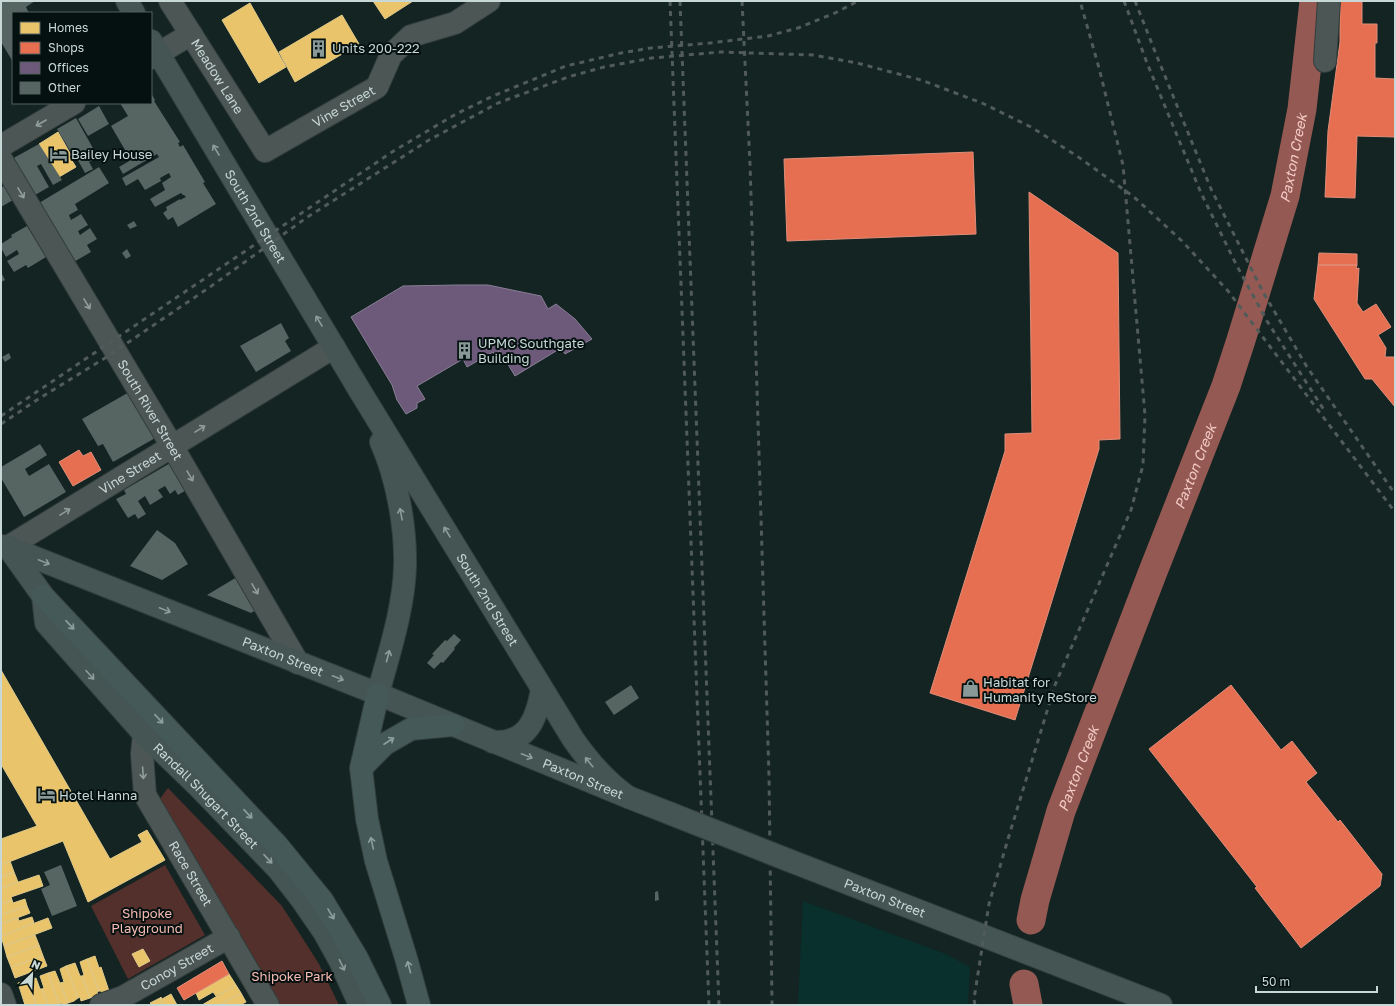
<svg xmlns="http://www.w3.org/2000/svg" width="1396" height="1006" viewBox="0 0 1396 1006" font-family="'Golos Text',sans-serif">
<style>
.built{fill:#09302c}
.green{fill:#53302c}
.homes{fill:#e9c46a;stroke:#dfca8a}
.shops{fill:#e76f51;stroke:#de8e79}
.offices{fill:#6d597a;stroke:#887f96}
.lines{fill:none;stroke-linecap:round;stroke-linejoin:round}
.river{stroke:#945952;stroke-width:29}
.building{fill:#566462}
.minor-casing{stroke:#323e3c;stroke-width:24}
.major-casing{stroke:#323e3c;stroke-width:24}
.highway-casing{stroke:#323e3c;stroke-width:24}
.minor{stroke:#4b5655;stroke-width:22}
.major{stroke:#455554;stroke-width:22}
.highway{stroke:#455a58;stroke-width:22}
.rail{stroke:#505b5a;stroke-width:3;stroke-dasharray:5 5;stroke-linecap:butt}
.major-bridge-casing{stroke:#323e3c;stroke-width:24;stroke-linecap:butt}
.major-bridge{stroke:#455554;stroke-width:22}
.oneway{stroke:#909e9c}
.oneway2{stroke:#8d9d9c}
.oneway3{stroke:#8d9f9d}
.labels{text-anchor:middle;dominant-baseline:central;stroke-width:4;stroke-linejoin:round;paint-order:stroke}
.poi-label{font-size:13px;fill:#c8d8d6;stroke:#051110;text-anchor:start}
.street-label{font-size:13px;fill:#c8d8d6;stroke:#051110}
.park-label{font-size:13px;fill:#f8bbb3;stroke:#051110}
.water-label{font-size:14px;font-style:italic;fill:#f3cac5;stroke:#051110}
</style>
<rect width="100%" height="100%" fill="#142422"/>
<path class="built" d="M803,901L946,954L970,967L968,1005H798Z"/>
<path class="green" d="M168,788L282,906L319,964L339,1005H275L158,801Z
M165,865L205,935L128,979L91,906Z"/>
<path class="homes" d="M373,1H413L385,19Z
M250,3L286,67L259,83L222,20Z
M342,15L359,44L295,82L279,52Z
M58,132L71,155L69,156L76,167L59,177L39,144Z
M1,670L110,859L142,842L138,835L147,830L165,860L88,902L63,841L1,865V839L37,826L1,764Z
M10,861L14,872L1,877V865Z
M14,872L18,882L1,888V877Z
M39,875L43,886L11,897L12,900L1,904V888Z
M25,899L27,906L1,915V904L12,900L13,903Z
M27,906L30,913L1,924V915Z
M32,917L34,923L1,936V924L18,918L19,921Z
M48,918L52,928L4,946L1,936Z
M35,935L39,945L7,957L4,946Z
M39,945L43,956L11,967L7,957Z
M143,949L150,961L139,967L132,954Z
M43,956L47,966L15,978L11,967Z
M95,956L99,968L101,967L109,991L102,993L101,991H99L87,959Z
M87,959L99,991L97,992L98,995L90,998L82,976L84,975L80,962Z
M75,963L80,976H82L90,998L81,1001L80,997L78,998L66,966Z
M66,966L78,998L74,1001L68,1003L60,983L64,982L60,969Z
M55,971L68,1003L64,1005L61,1003L59,1004L48,973Z
M48,973L59,1004L57,1005H48L42,989L44,988L40,976Z
M229,974L236,985L216,996L213,992L199,1000L196,993Z
M36,978L40,989H42L48,1005H36L27,980Z
M27,980L36,1005H25L18,983Z
M236,985L241,993L219,1005H202Z
M241,993L246,1002L240,1005H219Z
M171,994L177,1005H164L160,998L161,997L162,999Z
M160,998L164,1005H152L150,1003Z"/>
<path class="shops" d="M1340,1H1362V24H1377V43H1375V78L1395,79V137L1357,136L1355,198L1325,197L1328,131L1340,42Z
M973,152L976,234L787,241L784,159Z
M1029,192L1118,253L1120,439L1099,440V449L1015,720L930,693L1005,451V434L1032,433Z
M1319,253L1357,254V265H1318Z
M1318,265H1357L1356,269L1359,268L1357,303L1363,312L1376,304L1391,327L1378,335L1386,348L1385,357H1395V407L1372,379H1365L1314,299Z
M79,450L83,456L91,452L101,470L73,486L59,462Z
M1231,685L1281,750L1292,741L1317,773L1306,782L1338,822L1340,820L1382,874L1380,886L1301,948L1255,888L1257,887L1149,749Z
M222,961L229,974L184,1000L177,988Z"/>
<path class="offices" d="M457,285H488L541,296L548,309L556,304L575,319L592,339L565,354L561,348L515,376L500,351L494,354L493,352L467,367L463,359L417,386L425,399L417,403V408L406,414L397,400L392,385L351,317L403,286Z"/>
<g class="lines">
<g class="river">
<path id="s1" d="M1031,920L1035,900L1061,811L1152,574L1226,386L1241,340L1285,196L1302,109L1314,1"/>
<path d="M1024,984L1028,1005"/>
</g>
</g>
<path class="building" d="M1,1H35L26,7L29,13H13V62L1,42Z
M151,93L155,100L154,101L180,142L178,143L180,147L183,145L186,150L205,182L203,183L216,204L178,227L173,217L168,220L163,213L167,210L166,207L180,199V200L186,197L184,195H183L181,193L155,207L150,199L165,190L162,183L171,177L169,173L160,178L161,181L145,190L138,179L126,186L122,178L159,157L157,154L123,174L119,167L131,160L111,126L128,116L120,103H151Z
M99,106L109,124L88,136L78,119Z
M76,118L98,157L89,162L93,169L85,173L74,153L72,154L57,129Z
M39,144L62,180L53,185L41,164L37,166L49,187L35,195L10,160Z
M99,167L109,183L75,204L78,210L69,215L71,220L81,214L88,225L78,231L80,235L90,228L97,239L87,245L91,252L72,263L39,203Z
M1,185L2,187L5,185L13,200L1,207Z
M134,221L137,226L130,229L127,225Z
M27,226L46,257L28,268L26,265L14,272L7,261L19,254L17,250L6,257L1,248V244L12,237L11,235Z
M127,249L131,256L126,259L122,253Z
M1,272L5,280L1,282Z
M281,323L289,338L285,341L291,351L256,372L240,346Z
M9,353L11,358L5,362L2,357Z
M131,391L157,437L113,462L103,444L98,446L82,419Z
M40,444L47,455L25,469L29,476L49,464L66,492L24,517L1,478V467Z
M172,462L188,489L178,495L175,490L170,494L165,486L158,490L163,497L150,505L145,496L138,501L146,514L138,519L135,514L128,518L116,499L126,494L124,490Z
M157,530L175,543L188,564L162,580L130,566Z
M237,577L256,610L251,613L207,595Z
M454,634L461,640L454,648L455,649L443,663L441,662L434,669L427,663L434,655L432,654L445,640L447,641Z
M631,685L639,698L614,715L605,702Z
M61,865L77,906L52,916L41,889L50,885L44,872Z
M658,891L659,900L655,901V892Z"/>
<g class="lines">
<defs>
<g id="minor">
<path id="s2" d="M170,1L265,151L377,87L391,55L411,36L455,23L489,1"/>
<path d="M151,58L191,34"/>
<path d="M1325,61L1329,1"/>
<path d="M1,146L74,103"/>
<path id="s3" d="M1,159L172,446L298,663"/>
<path id="s4" d="M1,546L8,547L334,347"/>
<path id="s5" d="M144,734L142,754L145,795L268,1005"/>
<path d="M1,994L5,1005"/>
<path id="s6" d="M101,1005L123,997L229,937"/>
</g>
<g id="major">
<path d="M127,1L134,13"/>
<path id="s7" d="M151,41L360,391L573,739C589,762 605,781 628,797"/>
<path id="s8" d="M8,547L378,694L628,797L669,813"/>
<path id="s9" d="M8,547L43,596L46,623L144,734L197,785L278,869L302,900L324,932L340,961L360,1005"/>
<path d="M378,694C389,653 404,608 405,566C406,527 397,478 381,442"/>
<path d="M493,742C528,744 537,718 542,689"/>
<path id="s10" d="M788,860L1161,1005"/>
</g>
<path id="highway" d="M43,596L277,845L322,900L357,958L380,1005
M378,694L361,768L367,819L376,861L406,958L419,1005
M361,768L385,744L411,729L453,725"/>
</defs>
<use href="#minor" class="minor-casing"/>
<use href="#major" class="major-casing"/>
<use href="#highway" class="highway-casing"/>
<use href="#minor" class="minor"/>
<use href="#major" class="major"/>
<use href="#highway" class="highway"/>
<path class="rail" d="M670,1L709,1005
M680,1L719,1005
M742,1L750,164L769,776L772,1005
M1124,1L1147,63L1201,193L1237,266L1267,321L1324,410
M1135,1L1158,59L1211,189L1263,292L1307,367L1395,494
M1,416L392,152L456,114L493,96L566,66L621,53L651,48L710,43L768,36L798,28L835,13L858,1
M1,424L40,398L105,358L210,287L306,218L429,140L498,103L568,77L604,67L652,58L721,52L813,55L857,63L921,80L982,103L1031,127L1077,156L1134,197L1182,241L1228,291L1395,512
M975,1005L974,999L989,904L1008,839L1055,685L1131,510L1143,465L1145,415L1123,165L1099,68L1080,1"/>
<defs>
<path id="major-bridge" d="M669,813L788,860"/>
</defs>
<use href="#major-bridge" class="major-bridge-casing"/>
<use href="#major-bridge" class="major-bridge"/>
</g>
<defs><path id="oneway-shaft" d="M-6 0H5M1.5-3L5.5 0L1.5 3" fill="none" stroke-width="1.6" stroke-linecap="round" stroke-linejoin="round"/></defs>
<g class="oneway">
<use href="#oneway-shaft" transform="translate(41 123) rotate(150)"/>
<use href="#oneway-shaft" transform="translate(21 193) rotate(59)"/>
<use href="#oneway-shaft" transform="translate(87 304) rotate(59)"/>
<use href="#oneway-shaft" transform="translate(200 429) rotate(-32)"/>
<use href="#oneway-shaft" transform="translate(190 476) rotate(60)"/>
<use href="#oneway-shaft" transform="translate(65 512) rotate(-32)"/>
<use href="#oneway-shaft" transform="translate(255 589) rotate(60)"/>
<use href="#oneway-shaft" transform="translate(143 773) rotate(86)"/>
</g>
<g class="oneway2">
<use href="#oneway-shaft" transform="translate(216 150) rotate(-121)"/>
<use href="#oneway-shaft" transform="translate(319 321) rotate(-121)"/>
<use href="#oneway-shaft" transform="translate(401 514) rotate(-101)"/>
<use href="#oneway-shaft" transform="translate(447 532) rotate(-121)"/>
<use href="#oneway-shaft" transform="translate(44 562) rotate(22)"/>
<use href="#oneway-shaft" transform="translate(165 610) rotate(22)"/>
<use href="#oneway-shaft" transform="translate(388 656) rotate(-75)"/>
<use href="#oneway-shaft" transform="translate(90 675) rotate(48)"/>
<use href="#oneway-shaft" transform="translate(338 678) rotate(21)"/>
<use href="#oneway-shaft" transform="translate(527 756) rotate(22)"/>
<use href="#oneway-shaft" transform="translate(589 762) rotate(-129)"/>
<use href="#oneway-shaft" transform="translate(268 859) rotate(47)"/>
<use href="#oneway-shaft" transform="translate(342 965) rotate(64)"/>
</g>
<g class="oneway3">
<use href="#oneway-shaft" transform="translate(70 625) rotate(47)"/>
<use href="#oneway-shaft" transform="translate(159 719) rotate(47)"/>
<use href="#oneway-shaft" transform="translate(389 741) rotate(-33)"/>
<use href="#oneway-shaft" transform="translate(248 814) rotate(47)"/>
<use href="#oneway-shaft" transform="translate(372 843) rotate(-103)"/>
<use href="#oneway-shaft" transform="translate(331 914) rotate(59)"/>
<use href="#oneway-shaft" transform="translate(409 967) rotate(-105)"/>
</g>
<defs>
<symbol id="building-bare" viewBox="-9 -9 18 18"><path d="M-4-6H4V6H1V3H-1V6H-4ZM-2.5-4.3h1.7v1.8h-1.7ZM.8-4.3h1.7v1.8H.8ZM-2.5-1h1.7V.8h-1.7ZM.8-1h1.7V.8H.8Z" fill="#899997" stroke="#051110" stroke-width="2.5" paint-order="stroke"/></symbol>
<symbol id="hotel-bare" viewBox="-9 -9 18 18"><path d="M-6-4.5h1.5V1H6V5H4.5V3h-9V5H-6ZM-4 0a1.8 1.8 0 1 1 3.6 0ZM.5 0V-2.5h3Q6-2.5 6 0Z" fill="#899997" stroke="#051110" stroke-width="2.5" paint-order="stroke"/></symbol>
<symbol id="shop-bare" viewBox="-9 -9 18 18"><path d="M-5-2.5h2.3a2.7 3.5 0 0 1 5.4 0H5L5.5 6h-11ZM-1.5-2.5h3a1.5 2.3 0 0 0-3 0Z" fill="#899997" stroke="#051110" stroke-width="2.5" paint-order="stroke"/></symbol>
</defs>
<g fill-rule="evenodd">
<use href="#building-bare" x="306" y="36" width="25" height="25"/>
<use href="#hotel-bare" x="46" y="142" width="25" height="25"/>
<use href="#building-bare" x="452" y="338" width="25" height="25"/>
<use href="#shop-bare" x="958" y="676" width="25" height="25"/>
<use href="#hotel-bare" x="34" y="782" width="25" height="25"/>
</g>
<g class="labels">
<g class="poi-label">
<text x="332" y="48">Units 200-222</text>
<text x="71" y="154">Bailey House</text>
<text x="478" y="343">UPMC Southgate<tspan x="478" dy="15">Building</tspan></text>
<text x="983" y="682">Habitat for<tspan x="983" dy="15">Humanity ReStore</tspan></text>
<text x="59" y="795">Hotel Hanna</text>
</g>
<g class="street-label">
<text stroke="none"><textPath href="#s2" startOffset="89">Meadow Lane</textPath></text>
<text stroke="none"><textPath href="#s2" startOffset="268">Vine Street</textPath></text>
<text stroke="none"><textPath href="#s7" startOffset="204">South 2nd Street</textPath></text>
<text stroke="none"><textPath href="#s3" startOffset="292">South River Street</textPath></text>
<text stroke="none"><textPath href="#s4" startOffset="150">Vine Street</textPath></text>
<text stroke="none"><textPath href="#s7" startOffset="652">South 2nd Street</textPath></text>
<text stroke="none"><textPath href="#s8" startOffset="296">Paxton Street</textPath></text>
<text stroke="none"><textPath href="#s8" startOffset="620">Paxton Street</textPath></text>
<text stroke="none"><textPath href="#s9" startOffset="323">Randall Shugart Street</textPath></text>
<text stroke="none"><textPath href="#s5" startOffset="152">Race Street</textPath></text>
<text stroke="none"><textPath href="#s10" startOffset="104">Paxton Street</textPath></text>
<text stroke="none"><textPath href="#s6" startOffset="85">Conoy Street</textPath></text>
</g>
<g class="park-label">
<text x="147" y="913">Shipoke<tspan x="147" dy="15">Playground</tspan></text>
<text x="292" y="976">Shipoke Park</text>
</g>
<g class="water-label">
<text stroke="none"><textPath href="#s1" startOffset="807">Paxton Creek</textPath></text>
<text stroke="none"><textPath href="#s1" startOffset="483">Paxton Creek</textPath></text>
<text stroke="none"><textPath href="#s1" startOffset="159">Paxton Creek</textPath></text>
</g>
</g>
<rect width="1396" height="1006" fill="none" stroke="#c8d8d6" stroke-width="4"/>
<rect x="12" y="12" width="140" height="92" fill="#051110" stroke="#53615f"/>
<rect x="20" y="22" width="20" height="12" fill="#e9c46a" stroke="#53615f"/>
<text x="48" y="32" font-size="12" fill="#c8d8d6">Homes</text>
<rect x="20" y="42" width="20" height="12" fill="#e76f51" stroke="#53615f"/>
<text x="48" y="52" font-size="12" fill="#c8d8d6">Shops</text>
<rect x="20" y="62" width="20" height="12" fill="#6d597a" stroke="#53615f"/>
<text x="48" y="72" font-size="12" fill="#c8d8d6">Offices</text>
<rect x="20" y="82" width="20" height="12" fill="#566462" stroke="#53615f"/>
<text x="48" y="92" font-size="12" fill="#c8d8d6">Other</text>
<g transform="translate(32 974) rotate(24)" stroke="#051110" stroke-width="3" paint-order="stroke">
<path d="M0-3L7 15L0 10L-7 15Z" fill="#c8d8d6"/>
<text y="-6" font-size="11" font-weight="bold" text-anchor="middle" fill="#c8d8d6">N</text>
</g>
<path d="M1256 986v6h121v-6" fill="none" stroke="#c8d8d6" stroke-width="2"/>
<text x="1262" y="986" font-size="12" fill="#c8d8d6" stroke="#051110" stroke-width="3" paint-order="stroke">50 m</text>
</svg>
